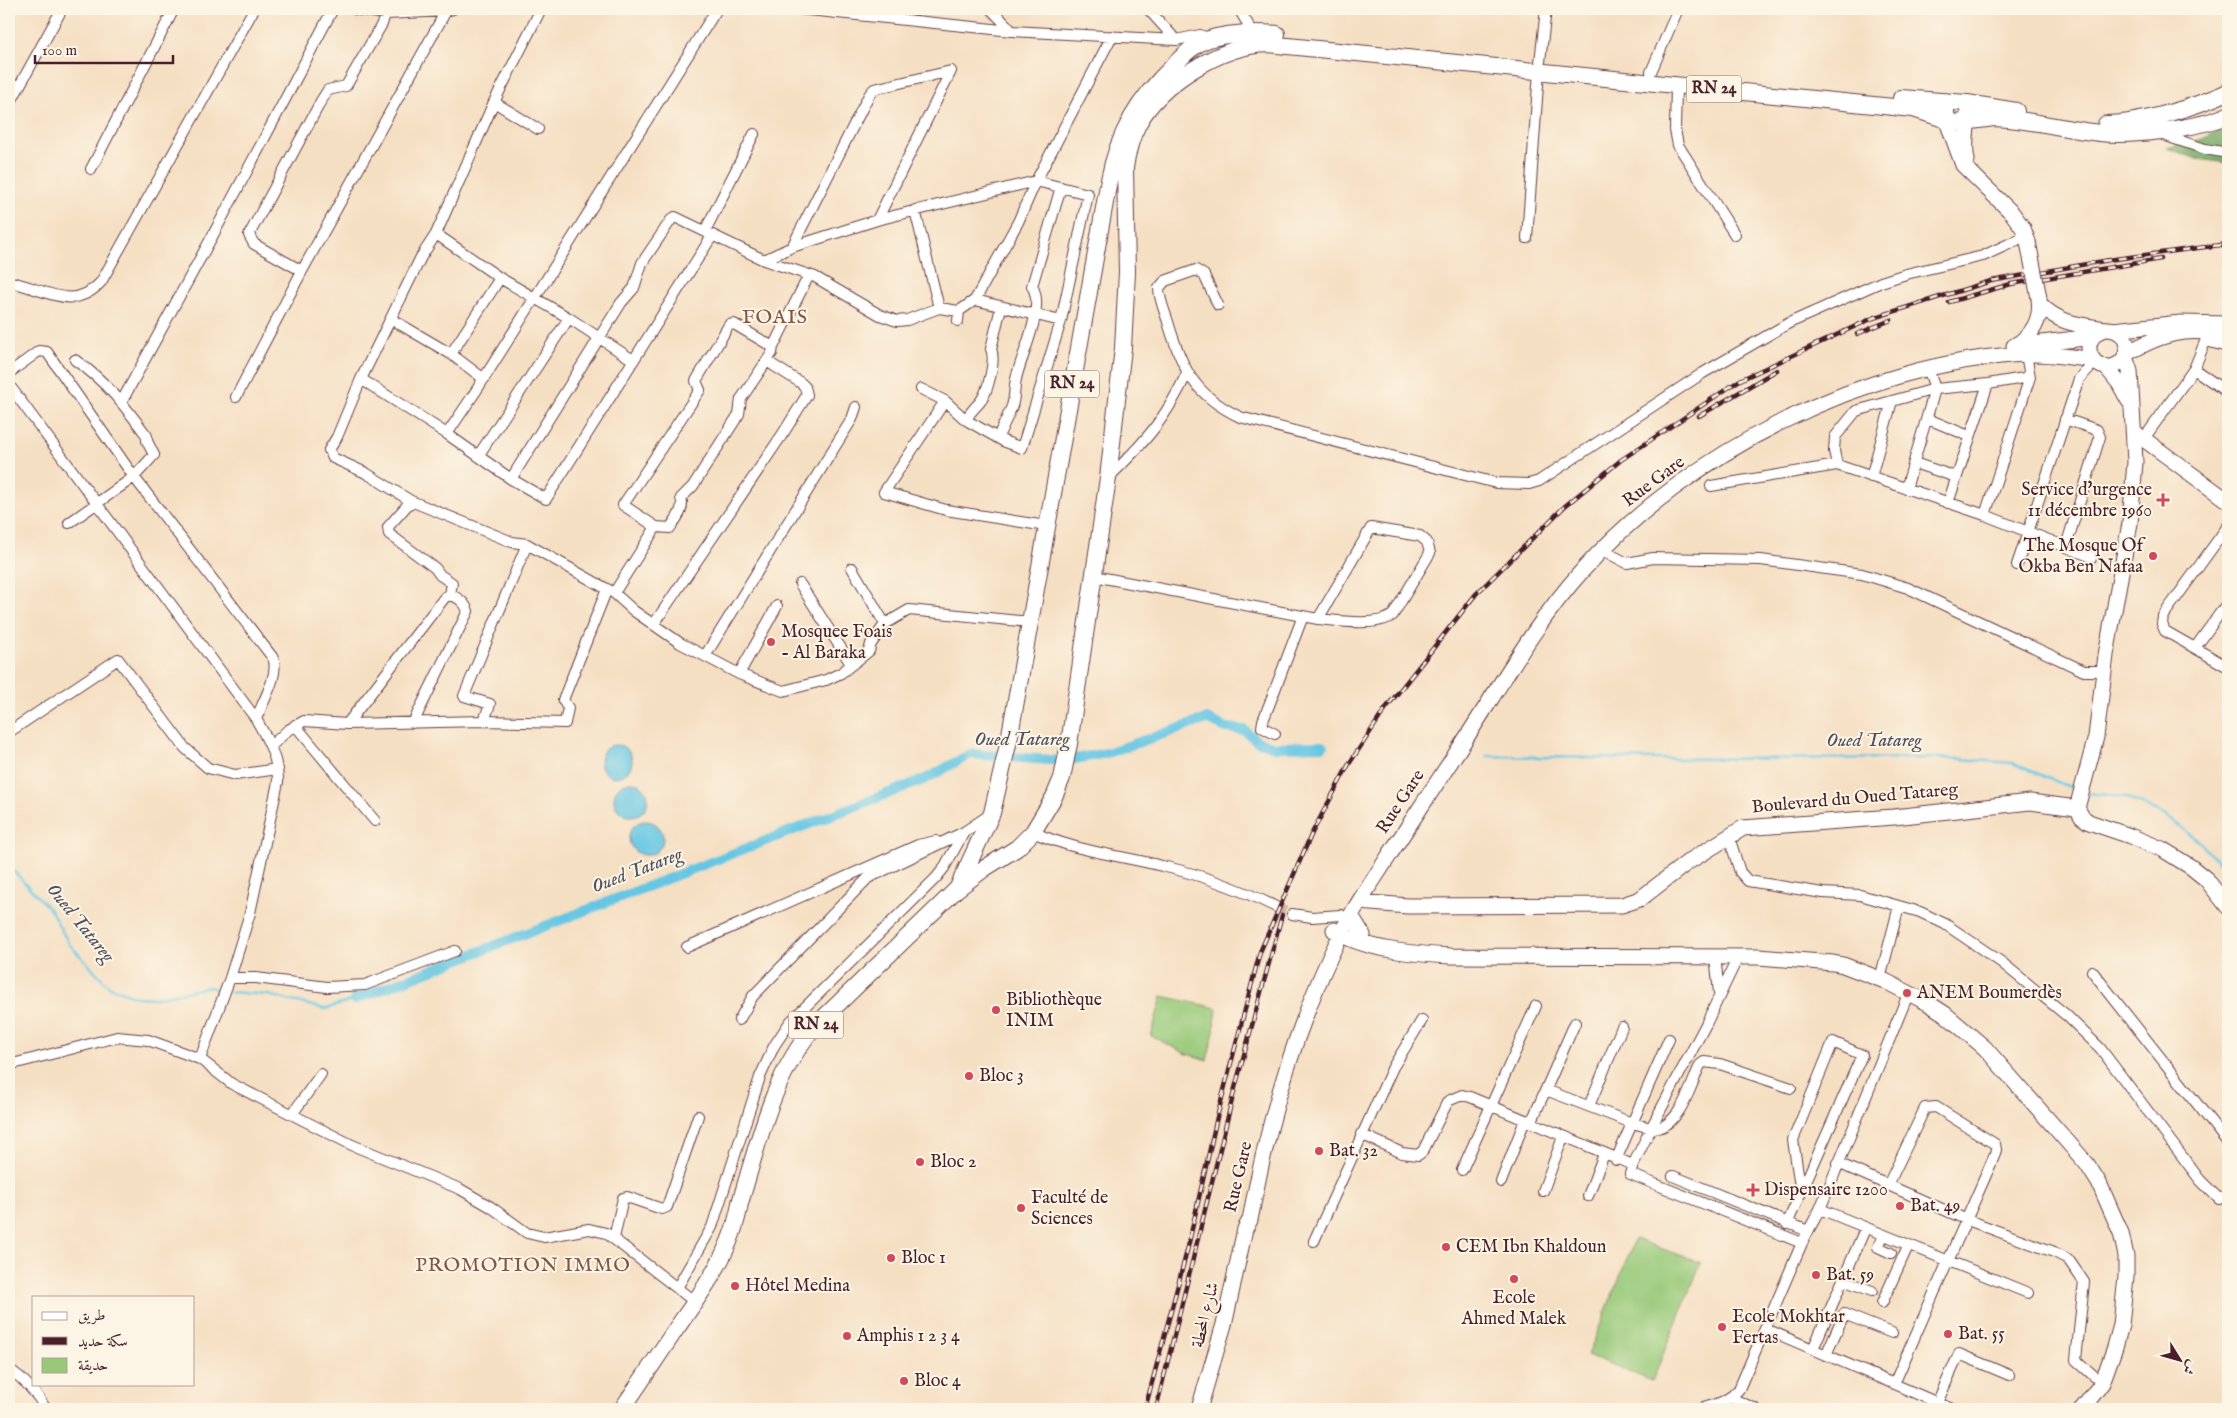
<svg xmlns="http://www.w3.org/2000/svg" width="2237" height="1418" viewBox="0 0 2237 1418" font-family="'IM FELL English',Amiri,serif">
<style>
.green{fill:#98c979;stroke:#717452}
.forest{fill:#7aad69;stroke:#62664a}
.water{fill:#65c6e3;stroke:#587287}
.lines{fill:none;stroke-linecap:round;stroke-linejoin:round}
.stream{stroke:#65c6e3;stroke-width:2.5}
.canal{stroke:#65c6e3;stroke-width:10}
.street-tunnel{stroke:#d3b9a5;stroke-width:10;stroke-dasharray:10 5;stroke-linecap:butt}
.street-casing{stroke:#643c42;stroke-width:12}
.secondary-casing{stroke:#643c42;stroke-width:17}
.primary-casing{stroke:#643c42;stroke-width:18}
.street{stroke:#fff;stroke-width:10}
.secondary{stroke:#fff;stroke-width:15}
.primary{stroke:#fff;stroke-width:16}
.rail-casing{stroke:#4a1f2b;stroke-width:4.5}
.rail{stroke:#fcf5e5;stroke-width:2.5;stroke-dasharray:8;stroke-linecap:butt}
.secondary-bridge-casing{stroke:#643c42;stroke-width:17;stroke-linecap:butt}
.secondary-bridge{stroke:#fff;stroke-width:15}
.poi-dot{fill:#d1495b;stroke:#fcf5e5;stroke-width:2}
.labels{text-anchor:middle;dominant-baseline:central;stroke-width:4;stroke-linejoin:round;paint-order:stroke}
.shield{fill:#fcf5e5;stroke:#7f5f63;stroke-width:1}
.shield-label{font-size:16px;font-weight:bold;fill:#4a1f2b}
.street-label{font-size:18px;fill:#4a1f2b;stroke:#fcf5e5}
.poi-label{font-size:18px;fill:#4a1f2b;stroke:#fcf5e5;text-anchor:start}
.water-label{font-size:19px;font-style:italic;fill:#525162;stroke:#fcf5e5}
.quarter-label{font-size:20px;letter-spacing:1px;fill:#835546;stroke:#fcf5e5}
</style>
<rect width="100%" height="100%" fill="#fcf5e5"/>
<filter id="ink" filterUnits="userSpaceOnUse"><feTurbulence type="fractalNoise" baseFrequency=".02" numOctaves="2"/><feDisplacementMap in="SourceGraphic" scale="10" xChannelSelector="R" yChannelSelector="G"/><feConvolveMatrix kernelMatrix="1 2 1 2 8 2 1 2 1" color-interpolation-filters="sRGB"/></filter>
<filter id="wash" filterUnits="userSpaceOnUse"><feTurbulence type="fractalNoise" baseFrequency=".0096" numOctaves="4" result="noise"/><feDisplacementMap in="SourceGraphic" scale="20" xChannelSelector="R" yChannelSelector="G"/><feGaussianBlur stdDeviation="1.12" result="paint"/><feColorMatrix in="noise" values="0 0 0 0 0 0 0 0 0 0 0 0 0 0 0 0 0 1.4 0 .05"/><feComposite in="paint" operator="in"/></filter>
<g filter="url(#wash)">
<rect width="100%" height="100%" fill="#f5dfc3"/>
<path class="green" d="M1162,996L1217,1008L1214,1032L1207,1060L1187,1054L1151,1036Z
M1635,1239L1701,1263L1652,1381L1588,1355Z"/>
<path class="forest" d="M2228,127V163L2197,159L2167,148L2202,139Z"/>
<path class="water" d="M600 761a16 16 0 1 1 32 0a16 16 0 1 1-32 0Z
M614 799a17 17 0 1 1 34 0a17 17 0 1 1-34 0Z
M629 838a17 17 0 1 1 34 0a17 17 0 1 1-34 0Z"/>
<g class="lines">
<path class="stream" d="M1487,756L1657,759L1947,758L2012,763L2077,790
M2087,793L2127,797L2166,816L2199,841L2228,872
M9,866L51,911L69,944L110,987L137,997L155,998L209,987L221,991
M229,992L268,995L325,1009L354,1000"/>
<path class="canal" d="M354,1000L928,778L970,754L1064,761L1107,753L1207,719L1226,728L1244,730L1257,741L1275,747L1323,746"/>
</g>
</g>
<g filter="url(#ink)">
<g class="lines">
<path class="street-tunnel" d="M1276,907L1292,914"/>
<defs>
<path id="street" d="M354,9L385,14L446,11L453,9
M541,9L494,102L436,234L421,257L361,379L337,437L329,450L333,458L366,473L411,501L512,542L527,544L614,593L634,611L680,643L739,674L783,691L826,680L841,673L869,651L871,644L885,624L909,610L1029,622
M799,9L1012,31L1176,40L1200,35L1208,38
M991,9L1012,31
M1148,9L1176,40
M1239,9L1253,33
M1540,62L1546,9
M1651,72L1678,9
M1676,86L1675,130L1678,145L1735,235
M494,102L538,129
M9,105L62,9
M2160,134L2205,149L2228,153
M91,169L174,9
M915,210L939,308
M877,220L951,71
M705,231L754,134
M436,234L500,278L569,318L633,360
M1527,238L1539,71
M792,247L869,95L874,89L951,71
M764,260L792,247L877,220L1036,181L1088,194L1061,321L1022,448L1003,441L966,420
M302,271L254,244L249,235L321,101L328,90L346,86L382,24L385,14
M9,282C43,287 72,314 101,282L254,9
M975,300L1061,321
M1218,305L1204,275L1196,270L1165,281L1159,288C1159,299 1165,312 1168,322C1182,369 1194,395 1240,417L1496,483L1529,484L1539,481L1703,373L1789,323L1881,282L1906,274L1983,256L2026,236
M391,319L451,354
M958,321L959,311L975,300L1018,222L1036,181L1112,36
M2206,341L2228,347
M2194,369L2209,332
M9,373L39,351L47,352L134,477L273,658C280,673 262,704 256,719
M361,379L447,434L511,479L546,499L712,236
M484,379L451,354L500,278
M9,385L256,719C268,740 278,758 278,782L250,913L230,978L200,1059
M921,389L945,401L966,420C971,410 974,409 980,402C988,392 996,360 991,349L1001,307
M236,397L302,271L446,11
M122,401L213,235L333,9
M945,401L884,492L946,510L1046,526
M1928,419L1969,436
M2065,419L2097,430L2100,437L2066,546
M447,434L476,391L717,9
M998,437C1002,428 1009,414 1012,406C1015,397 1014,388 1016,379C1021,355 1046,308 1032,286L1061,187
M2143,440L2194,369L2228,393
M478,456L569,318
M1914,463L1956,477
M1837,465L1834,451L1835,437L1856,411L1935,389L1988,384
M1109,477C1144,443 1166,419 1187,373
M1871,477L1892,401
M511,479L621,303L634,288L642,263L671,220L675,217L764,260L815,277L880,315L897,321L907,320L939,308L959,311
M1711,486L1837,465L1985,515L2092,557
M1906,489L1935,389L1928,368
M411,501L388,527L389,534L435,568L440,575L452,583L450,595
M1948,503L1988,384L2030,377
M1985,515L2030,377L2026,354
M69,523L134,477L154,455L147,441V436C125,406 107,382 75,360
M2228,526L2163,616L2162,624L2165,631L2228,667
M656,527L623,505L700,390L696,381L726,330L729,325L734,324L773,347
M1602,550L1627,563L1653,558L1761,560L1862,574L1908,588L2084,671H2105
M2017,565L2079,379L2095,362
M852,568L885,624
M1094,576L1318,619C1338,621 1377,627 1393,615L1430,553L1427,542L1420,536L1371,528L1318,619
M800,584L851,664
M614,593L656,527L670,528C676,519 685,509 681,498L693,486L739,414L741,399L772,353L773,347L809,275
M654,624L784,432L807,395L805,387L801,383L768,362
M2195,648L2228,602
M705,656L852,419L856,407
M739,674L777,606
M484,721L565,723L568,708L563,700L607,589
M347,724L445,597L450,595C458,597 465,603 468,611L413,723
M295,725L375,821
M9,732L118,659L185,748L208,768L235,775L278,769
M1275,734L1262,727L1263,721L1303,616
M271,746L288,730L304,721L347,724L484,721L490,704L464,696L527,544
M1033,832C1075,851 1118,855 1162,866C1202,875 1240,889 1276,907
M1729,837L1740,872L1748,881L1823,893L1860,895L1920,912L1945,924L2001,962L2066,1015L2100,1048L2200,1180L2219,1199L2228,1195
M1292,914L1312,917L1341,915
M687,947L918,845L936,841
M1713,957L1716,965L1719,993
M2092,971L2228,1143
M230,978H256L327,987L365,985L455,951
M1880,979L1899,906
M739,1020L753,996L868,878L964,832
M9,1065L117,1037L148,1040L200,1059L232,1084L352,1145L460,1189L491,1207L527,1233L544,1237L589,1229L606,1233L695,1302
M1546,1090L1632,1123L1651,1128L1706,1024L1738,957
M1589,1106L1622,1027
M293,1113L321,1074
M1531,1123L1575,1023
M1361,1134L1402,1153L1418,1155L1423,1151L1448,1101L1462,1095L1470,1097L1633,1165L1630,1174L1802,1243
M1616,1160L1669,1039
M1838,1163L1965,1219L2054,1252L2068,1259L2084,1282L2076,1360L2102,1383
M1633,1165L1651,1128C1678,1132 1691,1085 1700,1065L1704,1062L1720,1064L1791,1088
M1462,1170L1536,1006
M1673,1176L1808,1231
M1501,1182L1525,1120
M1888,1185L1925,1108L1936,1107L1995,1144L1996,1150L1993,1159L1894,1384
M1543,1191L1563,1137
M1588,1196L1604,1154
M1820,1209L2028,1293
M1787,1224L1862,1055L1833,1042L1793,1140L1801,1193
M1883,1236L1878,1247L1891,1253
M614,1238L623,1198L627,1197L662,1209L667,1207L698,1116
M1314,1241L1393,1067L1422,1020
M1843,1280L1872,1291
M677,1288L712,1227L760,1077L774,1046L790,1022L936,878L944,868L964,832L991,814
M1882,1303L1908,1246
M1766,1329L1952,1409
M1813,1349L1865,1229
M1826,1355L1844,1314L1892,1333
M9,1369C24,1379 37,1394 46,1409
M1731,1398L1756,1409
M1937,1403L1959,1354L2009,1375
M1701,1409C1716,1404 1728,1402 1739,1389L1802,1243L1820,1209L1909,992"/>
<path id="secondary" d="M1946,101L1947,121L1963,165L2012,213L2023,228L2028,242
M1967,103C1971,122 1962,140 1967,160
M2040,304C2058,324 2081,325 2106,329
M2089 348a19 19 0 1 1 38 0a19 19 0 1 1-38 0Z
M2113,330L2181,323L2228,324
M2014,346C2032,337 2042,319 2039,299
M2016,346L2093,337
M2126,354C2162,333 2187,326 2228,336
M2125,357L2130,371L2135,462L2130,523L2106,655L2096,737L2077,808L2082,817L2089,822L2130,836L2162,849L2191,867L2206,879L2228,907
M2106,367L2119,383L2129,401
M2134,432L2228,501
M1359,902L1408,906L1622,905L1640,899L1688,862L1743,828L1894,817L2030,802L2077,808
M1351,915L1363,935
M1334,930C1363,950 1415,954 1451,956L1759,957L1833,963L1843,965L1885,981L1928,1003L1945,1014L1985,1048L2087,1164L2099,1183L2121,1233L2126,1256V1276L2121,1325L2115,1347L2102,1383L2082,1409
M1199,1409L1225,1321L1245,1229L1250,1220C1269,1117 1297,1020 1345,926C1358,901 1375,878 1390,854C1413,819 1436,784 1459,749C1498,690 1534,624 1582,571C1688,452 1867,361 2028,354C2049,353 2071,357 2093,360"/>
<path id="primary" d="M1901,98L1967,103L2016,111
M2106,124C2141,124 2197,106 2228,92
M959,885L992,813L1009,740L1109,180C1118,133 1139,99 1173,66C1184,55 1194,44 1209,39C1231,32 1255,32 1277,34
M622,1409C640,1383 658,1356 676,1329C703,1291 733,1250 740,1203C759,1141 772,1077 814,1027L957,889L985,868L1017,848L1033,832L1054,797L1062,778L1069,744L1108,478L1123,348L1127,272L1125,168C1127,153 1131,138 1138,124C1160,83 1222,45 1268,44L1913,109L1956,123L1994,118L2009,119C2040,122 2070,130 2100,133C2131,137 2201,128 2228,115"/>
</defs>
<use href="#street" class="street-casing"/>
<use href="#secondary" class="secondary-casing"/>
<use href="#primary" class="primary-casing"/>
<use href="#street" class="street"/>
<use href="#secondary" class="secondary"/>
<use href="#primary" class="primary"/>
<defs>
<path id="rail" d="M1949,302L2011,284L2161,259
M1857,334L1891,320
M1699,416L1777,370
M1145,1409L1188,1247L1217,1117L1260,952L1312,833L1349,764L1386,708L1476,594L1565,506L1621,460L1740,380L1873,318L1991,281L2115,259L2228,244
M1156,1409L1235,1088L1282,915"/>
</defs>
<use href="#rail" class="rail-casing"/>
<use href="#rail" class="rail"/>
<defs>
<path id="secondary-bridge" d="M2028,242L2039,298"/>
</defs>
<use href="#secondary-bridge" class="secondary-bridge-casing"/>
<use href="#secondary-bridge" class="secondary-bridge"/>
</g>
</g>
<g class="poi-dot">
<path d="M2160.5 492.5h5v5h5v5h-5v5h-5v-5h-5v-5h5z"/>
<circle cx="2153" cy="556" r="5"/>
<circle cx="771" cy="642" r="5"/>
<circle cx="1907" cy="993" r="5"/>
<circle cx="996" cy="1010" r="5"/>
<circle cx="969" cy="1076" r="5"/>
<circle cx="1319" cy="1151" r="5"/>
<circle cx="920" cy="1162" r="5"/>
<path d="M1750.5 1182.5h5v5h5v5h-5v5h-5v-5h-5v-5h5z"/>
<circle cx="1900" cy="1206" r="5"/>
<circle cx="1021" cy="1208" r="5"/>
<circle cx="1446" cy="1247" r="5"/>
<circle cx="891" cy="1258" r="5"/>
<circle cx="1816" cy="1275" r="5"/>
<circle cx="1514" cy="1279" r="5"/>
<circle cx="735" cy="1286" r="5"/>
<circle cx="1722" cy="1327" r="5"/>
<circle cx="1948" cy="1334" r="5"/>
<circle cx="847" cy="1336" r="5"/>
<circle cx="904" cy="1381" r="5"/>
</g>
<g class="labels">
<g class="shield">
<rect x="1686.5" y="75.5" width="55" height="27" rx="4"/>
<rect x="1044.5" y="370.5" width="55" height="27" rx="4"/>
<rect x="788.5" y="1011.5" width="55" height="27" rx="4"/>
</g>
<g class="shield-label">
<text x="1714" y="89">RN 24</text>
<text x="1072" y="384">RN 24</text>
<text x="816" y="1025">RN 24</text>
</g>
<g class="street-label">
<text transform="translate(1654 482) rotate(-37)">Rue Gare</text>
<text transform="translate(1855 799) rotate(-5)">Boulevard du Oued Tatareg</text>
<text transform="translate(1401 802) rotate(-57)">Rue Gare</text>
<text transform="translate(1239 1177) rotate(-77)">Rue Gare</text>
<text transform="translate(1206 1315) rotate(-76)">شارع المحطة</text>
</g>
<g class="poi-label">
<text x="2152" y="490" text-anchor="end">Service d'urgence<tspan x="2152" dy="21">11 décembre 1960</tspan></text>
<text x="2143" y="546" text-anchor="end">The Mosque Of<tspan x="2143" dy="21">Okba Ben Nafaa</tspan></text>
<text x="781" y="632">Mosquee Foais<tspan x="781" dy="21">- Al Baraka</tspan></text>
<text x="1917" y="993">ANEM Boumerdès</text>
<text x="1006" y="1000">Bibliothèque<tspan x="1006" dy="21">INIM</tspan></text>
<text x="979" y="1076">Bloc 3</text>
<text x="1329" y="1151">Bat. 32</text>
<text x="930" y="1162">Bloc 2</text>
<text x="1764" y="1190">Dispensaire 1200</text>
<text x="1031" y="1198">Faculté de<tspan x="1031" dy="21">Sciences</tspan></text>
<text x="1910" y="1206">Bat. 49</text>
<text x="1456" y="1247">CEM Ibn Khaldoun</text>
<text x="901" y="1258">Bloc 1</text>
<text x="1826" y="1275">Bat. 59</text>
<text x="745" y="1286">Hôtel Medina</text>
<text x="1514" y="1298" text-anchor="middle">Ecole<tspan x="1514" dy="21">Ahmed Malek</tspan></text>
<text x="1732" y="1317">Ecole Mokhtar<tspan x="1732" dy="21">Fertas</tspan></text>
<text x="1958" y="1334">Bat. 55</text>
<text x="857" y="1336">Amphis 1 2 3 4</text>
<text x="914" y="1381">Bloc 4</text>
</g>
<g class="water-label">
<text x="1022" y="740">Oued Tatareg</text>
<text x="1874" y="741">Oued Tatareg</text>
<text transform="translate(637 871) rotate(-21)">Oued Tatareg</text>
<text transform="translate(80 923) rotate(51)">Oued Tatareg</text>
</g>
<g class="quarter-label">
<text x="775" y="317">FOAIS</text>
<text x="523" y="1265">PROMOTION IMMO</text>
</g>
</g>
<rect width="2237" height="1418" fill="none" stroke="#fcf5e5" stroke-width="30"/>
<rect x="32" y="1296" width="162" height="90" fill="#fcf5e5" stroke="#b59f9b"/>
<rect x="42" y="1312" width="25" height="8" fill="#ffffff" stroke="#b59f9b"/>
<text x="78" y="1320" font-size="15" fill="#4a1f2b">طريق</text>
<rect x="42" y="1337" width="25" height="8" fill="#4a1f2b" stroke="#b59f9b"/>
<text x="78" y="1346" font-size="15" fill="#4a1f2b">سكة حديد</text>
<rect x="42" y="1358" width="25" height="15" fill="#98c979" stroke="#b59f9b"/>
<text x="78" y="1370" font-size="15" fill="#4a1f2b">حديقة</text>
<g transform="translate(2180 1360) rotate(127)" stroke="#fcf5e5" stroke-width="4" paint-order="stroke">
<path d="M0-4L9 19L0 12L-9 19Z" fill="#4a1f2b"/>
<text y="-8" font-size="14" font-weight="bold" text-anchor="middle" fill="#4a1f2b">ش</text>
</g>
<path d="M35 55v8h138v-8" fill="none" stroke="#4a1f2b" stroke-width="2.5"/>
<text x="42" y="55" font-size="15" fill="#4a1f2b" stroke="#fcf5e5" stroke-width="4" paint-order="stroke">100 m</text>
</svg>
